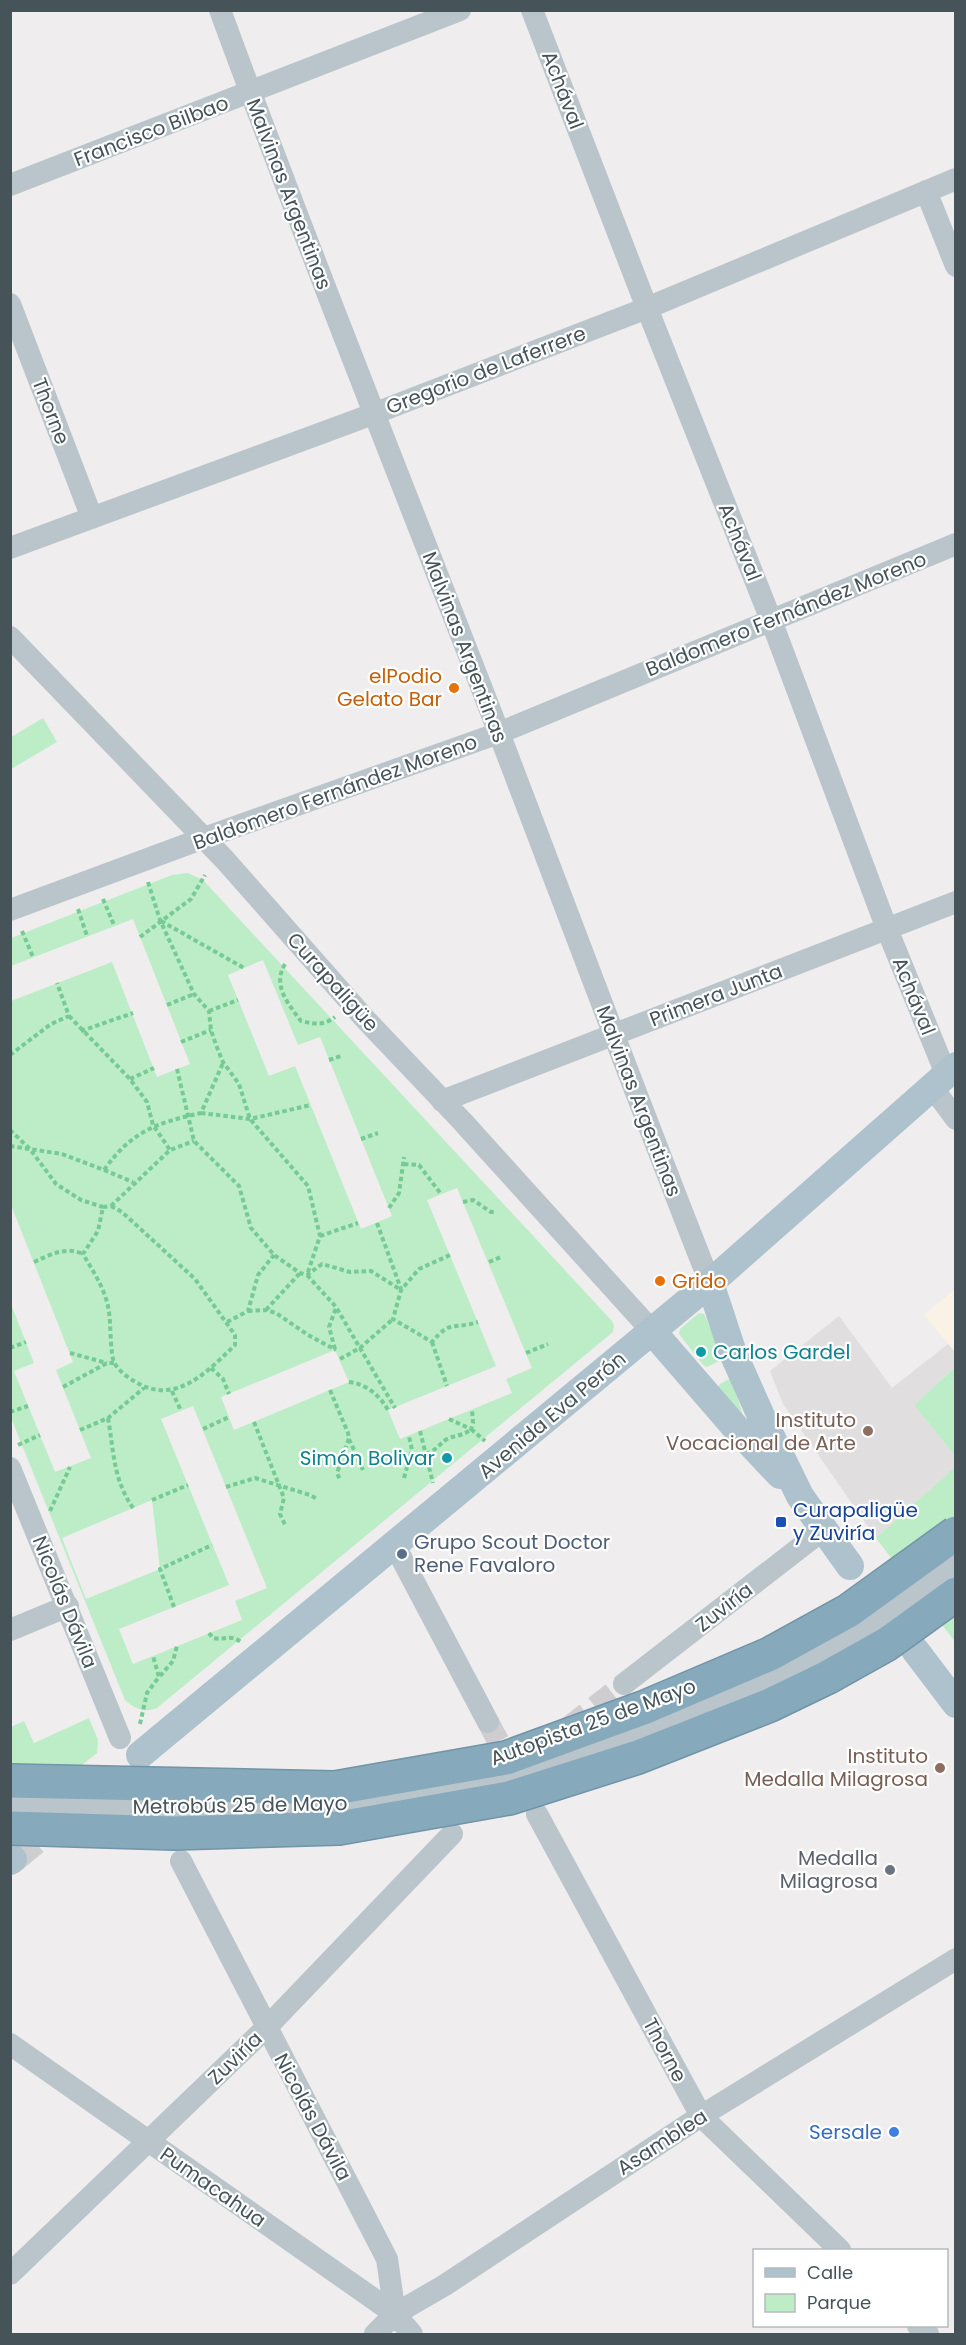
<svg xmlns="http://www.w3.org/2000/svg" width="966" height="2345" viewBox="0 0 966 2345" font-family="Poppins,sans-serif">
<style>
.commercial{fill:#fbf2e6}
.education{fill:#e1dedf}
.green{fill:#bcedc7;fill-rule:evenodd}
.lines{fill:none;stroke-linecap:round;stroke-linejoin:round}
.minor-tunnel{stroke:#ceced0;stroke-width:22;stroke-dasharray:22 11;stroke-linecap:butt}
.major-tunnel{stroke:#ceced0;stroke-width:28;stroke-dasharray:28 14;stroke-linecap:butt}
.path{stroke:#75cb93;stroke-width:4;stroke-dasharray:4.5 3;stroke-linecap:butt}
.minor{stroke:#b9c5ca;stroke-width:22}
.major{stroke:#adc2cc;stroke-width:28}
.highway-bridge-casing{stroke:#7194a7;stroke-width:36;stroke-linecap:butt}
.minor-bridge{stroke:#b9c5ca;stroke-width:22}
.highway-bridge{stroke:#86a9bc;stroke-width:33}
.food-dot{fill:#e8710a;stroke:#fff;stroke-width:2}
.culture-dot{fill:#0f9aa8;stroke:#fff;stroke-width:2}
.education-dot{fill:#8d6e63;stroke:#fff;stroke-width:2}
.transit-dot{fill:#1a4fb4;stroke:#fff;stroke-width:2}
.service-dot{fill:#5c6f8a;stroke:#fff;stroke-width:2}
.worship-dot{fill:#6b7280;stroke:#fff;stroke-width:2}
.shop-dot{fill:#3f7fe0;stroke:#fff;stroke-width:2}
.labels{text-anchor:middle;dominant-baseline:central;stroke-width:4.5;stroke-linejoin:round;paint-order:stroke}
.street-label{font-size:20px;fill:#46545a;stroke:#fff}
.food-label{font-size:20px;fill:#c56008;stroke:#fff;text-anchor:end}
.culture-label{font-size:20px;fill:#0d838f;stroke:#fff;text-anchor:start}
.education-label{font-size:20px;fill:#785e54;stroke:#fff;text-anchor:end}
.transit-label{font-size:20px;fill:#164399;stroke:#fff;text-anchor:start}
.service-label{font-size:20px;fill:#4e5e75;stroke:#fff;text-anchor:start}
.worship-label{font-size:20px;fill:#5b616d;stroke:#fff;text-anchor:end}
.shop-label{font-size:20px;fill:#366cbe;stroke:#fff;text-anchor:end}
</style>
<rect width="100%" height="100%" fill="#f0edee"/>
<path class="commercial" d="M955,1289V1352L924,1315Z"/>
<path class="education" d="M839,1316L892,1388L948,1344L955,1352V1367L914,1405L955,1456V1467L876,1538L783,1404L770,1371Z"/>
<path class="green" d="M43,718L57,742L11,769V737Z
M188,873L203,880L612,1321L614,1325L613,1332L157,1708C144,1713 135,1709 125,1700L11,1418V1304L34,1363L14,1371L55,1472L91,1458L56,1370L73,1362L11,1205V1001L112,962L157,1077L190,1064L133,919L11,966V938L172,875ZM263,960L298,1045L320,1037L392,1216L361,1229L295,1066L269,1076L228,975ZM457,1188L532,1368L506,1379L512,1393L400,1439L388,1410L496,1366L427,1200ZM335,1350L349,1382L234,1430L221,1397ZM193,1406L267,1588L235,1601L242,1620L133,1664L119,1629L229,1585L161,1419ZM152,1500L160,1569L86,1599L62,1538Z
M699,1313L704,1314L722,1354L721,1360L707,1367L703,1365L679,1334L680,1329Z
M955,1367V1456L914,1405Z
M729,1379H731L743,1415L718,1387L720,1384Z
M955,1467V1642L876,1538Z
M89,1718L98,1740L97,1753L11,1821V1727L24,1721L34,1743Z"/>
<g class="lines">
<path class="minor-tunnel" d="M488,1722L513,1769
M569,1727L624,1684"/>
<path class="major-tunnel" d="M13,1859L60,1820"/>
<path class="path" d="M148,882L160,920L194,994L209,1011L211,1030L216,1045L223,1062L239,1084L250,1119L308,1186L320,1236L307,1275L336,1307L395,1408
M103,899L114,925
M78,909L87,936
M161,921L244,968
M22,931L33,957
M140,937L191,899L205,875
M285,964C272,985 288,1004 301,1021C315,1024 323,1026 335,1017
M167,1005L194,994
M209,1011L238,1000
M69,1016L130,1079L147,1102L153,1125L170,1150
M81,1031L133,1013
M181,1042L211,1030
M10,1055L51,1024L69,1016L57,983
M329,1060L341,1056
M177,1069L194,1141L239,1186L251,1228L274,1255L300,1273L307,1275L322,1264L350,1272L371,1271L401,1290
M130,1079L154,1068
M201,1113L250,1119L311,1105
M10,1130L30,1149L56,1184L81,1200L103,1207
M361,1139L378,1133
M10,1146L62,1154L104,1170C132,1131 156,1123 201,1113L223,1063
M404,1164L419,1165L441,1194
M104,1170L133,1182
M463,1202L473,1200L491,1212H496
M111,1206L122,1212L195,1279L235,1335V1345C207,1372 175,1407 134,1381C128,1378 117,1369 114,1362C110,1352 111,1325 109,1312C106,1290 94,1273 83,1254L98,1231L103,1207Z
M111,1206L170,1150L194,1141
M389,1208L399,1193L404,1157
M377,1223L401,1289
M320,1236L358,1223
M450,1255L419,1269L401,1290L393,1319L432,1342C451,1319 453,1330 478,1322
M34,1262C50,1255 65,1246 83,1254
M489,1262L501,1257
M266,1310L300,1273
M248,1311L266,1310L276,1313L308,1335L336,1350
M227,1322L248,1311L258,1275L274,1255
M432,1342L447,1386
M10,1348L26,1342
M335,1349L329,1327L336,1308
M70,1353L107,1363
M526,1353L548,1344
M340,1359L360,1348L393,1319
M211,1368L223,1379L229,1394
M349,1382C367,1384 380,1396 388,1410
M63,1387L107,1363H114
M330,1390L348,1433L349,1438L337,1473L340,1480
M172,1391L181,1411
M10,1412L28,1406
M108,1418C114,1452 113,1479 133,1508
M449,1419L471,1429L473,1423L472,1410
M254,1422L284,1498L280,1514L285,1525
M203,1429L229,1417
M80,1430L108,1418L144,1388
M420,1431L433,1483
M349,1439L363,1470
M18,1445L40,1435
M426,1454C438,1449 438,1445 447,1439C455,1435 464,1436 471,1429L485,1441
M404,1478L412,1450L409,1436
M226,1487L255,1478L310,1495L317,1499
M152,1500L188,1485
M50,1511L70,1467
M174,1607L160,1569L212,1545
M209,1633L213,1638C225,1641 231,1633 242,1643
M160,1676L173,1661L177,1646
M140,1724L147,1693L159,1677L153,1656"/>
<path class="minor" d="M220,10C309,253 406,492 499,733C569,916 638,1101 710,1283
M532,10L647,308L771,620L887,929L946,1074
M10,185L460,10
M926,191L956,266
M10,304L92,518
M10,548L373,414L647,308L956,179
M10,637L225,860L366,1020L462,1121L652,1331
M10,910L204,838L499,733L956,544
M932,1087L956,1119
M442,1101L956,902
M10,1468L120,1738
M395,1546L488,1722
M10,1630L68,1606
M624,1684L824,1529
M537,1814L701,2116L840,2250
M181,1861L387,2259L395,2314
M10,2044L395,2314L412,2334
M10,2274L266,2028L452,1834
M918,2326L928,2334
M375,2334L395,2314L445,2285L701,2116L956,1959"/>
<path class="major" d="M710,1283L733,1353L761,1416L800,1496L850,1566
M652,1331L735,1427L780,1475
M915,1650L956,1704
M140,1755L710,1283L956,1066
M10,1861L13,1859"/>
<defs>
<path id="highway-bridge" d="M10,1781L335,1788L506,1758L643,1708L770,1654L848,1611L956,1533
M10,1828L174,1833L339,1828L509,1798L638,1757L770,1705L828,1677L887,1644L956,1594"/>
</defs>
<use href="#highway-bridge" class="highway-bridge-casing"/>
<path class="minor-bridge" d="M10,1805L168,1810L337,1806L509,1777L664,1726L823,1655L956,1564"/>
<use href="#highway-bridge" class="highway-bridge"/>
</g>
<g class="food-dot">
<circle cx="454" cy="688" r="6"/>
<circle cx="660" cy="1281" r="6"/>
</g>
<g class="culture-dot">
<circle cx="701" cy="1352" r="6"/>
<circle cx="447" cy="1458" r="6"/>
</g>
<g class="education-dot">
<circle cx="868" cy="1431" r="6"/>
<circle cx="940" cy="1768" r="6"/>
</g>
<rect class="transit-dot" x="775" y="1516" width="12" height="12" rx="3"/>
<circle class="service-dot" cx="402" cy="1554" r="6"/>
<circle class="worship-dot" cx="890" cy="1870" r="6"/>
<circle class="shop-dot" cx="894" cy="2132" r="6"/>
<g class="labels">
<g class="street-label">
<text transform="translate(563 90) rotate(69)">Achával</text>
<text transform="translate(151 131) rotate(-21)">Francisco Bilbao</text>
<text transform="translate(289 194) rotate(69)">Malvinas Argentinas</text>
<text transform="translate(486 370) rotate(-21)">Gregorio de Laferrere</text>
<text transform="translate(51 411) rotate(69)">Thorne</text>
<text transform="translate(740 542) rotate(68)">Achával</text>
<text transform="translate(786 614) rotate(-22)">Baldomero Fernández Moreno</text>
<text transform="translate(465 647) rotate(69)">Malvinas Argentinas</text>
<text transform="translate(335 792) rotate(-20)">Baldomero Fernández Moreno</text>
<text transform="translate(333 982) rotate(48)">Curapaligüe</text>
<text transform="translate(716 995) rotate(-21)">Primera Junta</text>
<text transform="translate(914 996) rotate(68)">Achával</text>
<text transform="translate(639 1101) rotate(69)">Malvinas Argentinas</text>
<text transform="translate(552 1415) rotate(-40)">Avenida Eva Perón</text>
<text transform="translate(65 1602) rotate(68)">Nicolás Dávila</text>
<text transform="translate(724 1607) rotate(-38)">Zuviría</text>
<text transform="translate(593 1722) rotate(-20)">Autopista 25 de Mayo</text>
<text transform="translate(240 1805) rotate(-1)">Metrobús 25 de Mayo</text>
<text transform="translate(665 2050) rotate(62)">Thorne</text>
<text transform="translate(235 2058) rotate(-44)">Zuviría</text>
<text transform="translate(313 2117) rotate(62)">Nicolás Dávila</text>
<text transform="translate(662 2142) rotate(-33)">Asamblea</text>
<text transform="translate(213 2187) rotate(35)">Pumacahua</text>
</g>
<g class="food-label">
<text x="442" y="676">elPodio<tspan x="442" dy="23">Gelato Bar</tspan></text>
<text x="672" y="1281" text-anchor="start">Grido</text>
</g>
<g class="culture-label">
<text x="713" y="1352">Carlos Gardel</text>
<text x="435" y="1458" text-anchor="end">Simón Bolivar</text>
</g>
<g class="education-label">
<text x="856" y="1420">Instituto<tspan x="856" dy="23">Vocacional de Arte</tspan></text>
<text x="928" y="1756">Instituto<tspan x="928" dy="23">Medalla Milagrosa</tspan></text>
</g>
<g class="transit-label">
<text x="793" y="1510">Curapaligüe<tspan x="793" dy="23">y Zuviría</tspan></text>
</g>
<g class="service-label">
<text x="414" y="1542">Grupo Scout Doctor<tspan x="414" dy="23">Rene Favaloro</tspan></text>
</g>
<g class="worship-label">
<text x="878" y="1858">Medalla<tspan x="878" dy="23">Milagrosa</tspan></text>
</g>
<g class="shop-label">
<text x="882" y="2132">Sersale</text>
</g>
</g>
<rect width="966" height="2345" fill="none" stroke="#46545a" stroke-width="24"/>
<rect x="753" y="2249" width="195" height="78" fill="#ffffff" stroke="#b5bbbd" stroke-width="1.5"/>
<rect x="765" y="2268" width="30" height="9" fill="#adc2cc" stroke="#b5bbbd" stroke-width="1.5"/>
<text x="807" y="2279" font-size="18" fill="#46545a">Calle</text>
<rect x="765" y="2294" width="30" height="18" fill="#bcedc7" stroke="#b5bbbd" stroke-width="1.5"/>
<text x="807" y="2309" font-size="18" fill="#46545a">Parque</text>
</svg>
